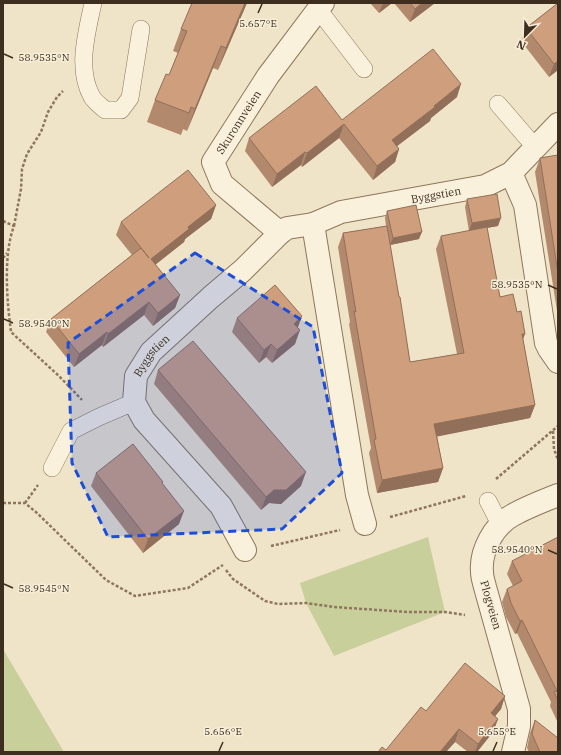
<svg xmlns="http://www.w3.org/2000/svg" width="561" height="755" viewBox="0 0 561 755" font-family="'IBM Plex Serif',serif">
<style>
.green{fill:#c9cf9b}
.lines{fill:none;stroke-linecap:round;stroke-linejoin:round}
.service-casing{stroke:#8d765c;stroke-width:18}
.minor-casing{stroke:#8d765c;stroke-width:24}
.path{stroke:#8d765c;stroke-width:2.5;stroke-dasharray:3 2;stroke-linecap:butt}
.service{stroke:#faf1dc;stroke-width:17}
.minor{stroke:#faf1dc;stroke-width:22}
.wall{fill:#b2896c}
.shaded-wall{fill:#916f58}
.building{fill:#cf9f7d;stroke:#916f58}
.marked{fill:#1d4ed8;fill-opacity:0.2;stroke:#1d4ed8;stroke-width:3;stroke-dasharray:8 5;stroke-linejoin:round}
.ticks{fill:none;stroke:#3d2e20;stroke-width:1.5}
.labels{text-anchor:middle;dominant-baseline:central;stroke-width:3;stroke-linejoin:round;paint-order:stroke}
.street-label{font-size:11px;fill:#3d2e20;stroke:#f7eed8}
.ticks-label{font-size:10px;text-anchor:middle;fill:#3d2e20;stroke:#f7eed8;stroke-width:3;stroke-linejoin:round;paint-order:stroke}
</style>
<rect width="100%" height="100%" fill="#f0e4c8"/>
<path class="green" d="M428,537L445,612L334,656L306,603L300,583Z
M3,649L64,752H3Z"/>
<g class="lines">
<defs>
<path id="service" d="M93,3C87,32 76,69 92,97C95,102 101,106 105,110H121L130,98L141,29
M318,9L364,69
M498,104L535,147
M52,468L71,431L99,417L134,402
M488,501L500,524"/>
<g id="minor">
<path d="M511,173L525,205L546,343L549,349L558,362"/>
<path d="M313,224L357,495L365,524"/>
<path id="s1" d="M280,233L222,184L213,162L268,76L323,3"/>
<path id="s2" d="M245,550L221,506L144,420L134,402L136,376L151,352L211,297L243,270L280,233L287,228L313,224L341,212L485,186L511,173L558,124"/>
<path d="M513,752L519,726V709L485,587C484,583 482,577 482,572C480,551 494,525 513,515C527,507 543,501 558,495"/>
</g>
</defs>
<use href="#service" class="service-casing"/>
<use href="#minor" class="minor-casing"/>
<path class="path" d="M3,221L14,226C3,255 7,302 11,332L59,376L82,400
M14,226L21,189L22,169L27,154L41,132L48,112L57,97L63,91
M3,258L7,253
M553,431L554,449L558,460
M496,479L558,426
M3,503H25L37,513L106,580L135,596L188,588L223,565
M25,503L38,485
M390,517L466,496
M271,546L340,530
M226,570L233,579L246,588L265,601L278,604L306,603L334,607L408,612H445L465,615"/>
<use href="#service" class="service"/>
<use href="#minor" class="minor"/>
</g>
<path class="wall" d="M247,3L218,70L213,68L187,131L183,129L181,135L147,122L155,100L169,75L178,53L173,51L181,29Z
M370,3H392L379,13Z
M394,3H435L410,22Z
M558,3V70L549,77L521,41L526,28Z
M457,97L431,118L430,121L397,146L399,149L395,162L373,180L339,138L302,167L301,165L272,187L245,151L249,138Z
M558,155V317L535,172L540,158Z
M467,199L498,226L487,228L500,297L517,312L523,339L535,405L530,418L437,436L443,468L438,482L377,493L369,453L371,448L349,324L350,322L338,247L343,233L386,226L385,218L387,211L419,239L390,245L410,362L457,354L436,249L441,236L469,231L465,207Z
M216,205L211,219L185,239L184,242L155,265L180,295L175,308L153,326L144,315L103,347L102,345L74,367L46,332L51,319L132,255L116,235L121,222Z
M237,318L298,328L295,344L272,363L266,357L259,363L232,332Z
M158,370L301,486L281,504L269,503L261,510L154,384Z
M96,473L162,483L179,524L143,553L91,486Z
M558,537V723L550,706L551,702L517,633L515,634L506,617L502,602L507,589L513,586L507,574L512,561Z
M505,696L501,709L495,716L498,719L493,732L477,752H468L455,742L446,752H378L386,750L426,711Z
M535,720L558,752H529L527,748L530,733Z"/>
<path class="shaded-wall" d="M245,3H247L218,70L226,48Z
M383,3H392L379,13Z
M422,3H435L410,22L415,9Z
M221,46L213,68L187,131L195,109Z
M558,61V70L549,77L554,64Z
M461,84L457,97L431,118L430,121L388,153L392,140Z
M191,107L183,129L181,135L189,113Z
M344,124L339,138L302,167L307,153Z
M399,149L395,162L373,180L377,166Z
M305,152L301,165L272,187L277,174Z
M216,205L211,219L185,239L184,242L146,272L151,259L188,227Z
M501,218L498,226L469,231L472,223Z
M422,232L419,239L390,245L393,238Z
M180,295L175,308L153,326L158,313Z
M149,302L144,315L103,347L108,334Z
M302,316L297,330L294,324Z
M300,330L295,344L272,363L277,350Z
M107,332L102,345L74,367L79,354Z
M522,334H525L520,347Z
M271,344L266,357L259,363L264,350Z
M535,405L530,418L430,438L434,424Z
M443,468L438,482L377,493L382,480Z
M306,472L301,486L281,504L269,503L261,510L266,497L274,490Z
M184,511L179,524L143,553L148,539Z
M522,620L517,633L515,634L520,621Z
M505,696L501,709L487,726L491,713Z
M498,719L493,732L477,752H475L478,744Z
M459,729L455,742L446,752H440Z"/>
<path class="building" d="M192,3H245L226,48L221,46L195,109L191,107L189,113L155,100L166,74L169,75L187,31L181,29Z
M410,3H422L415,9Z
M558,3V61L554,64L526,28Z
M433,49L461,84L434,106L435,107L392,140L399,149L377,166L344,124L307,153L305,152L277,174L249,138L316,86L342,120Z
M558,155V273L540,158Z
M188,170L216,205L188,227L189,229L151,259L180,295L158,313L149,302L108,334L107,332L79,354L51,319L141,248L149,258L121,222Z
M497,194L501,218L472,223L467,199Z
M416,205L422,232L393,238L387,211Z
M387,226L399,297H400L410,362L464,353L441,236L487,227L500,297L513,294L517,312L521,311L525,334H522L535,405L434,424L443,468L382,480L374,440L376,439L354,311L356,312L343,233Z
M275,285L302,316L294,324L300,330L277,350L271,344L264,350L237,318Z
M193,341L306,472L286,490H274L266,497L158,370Z
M133,444L163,482L162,483L184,511L148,539L96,473Z
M558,537V700L554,692L557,691L522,620L520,621L511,603L507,589L522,581L512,561Z
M465,663L505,696L491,713L498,719L478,744L459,729L440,752H378L382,747L386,750L421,707L426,711Z
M535,720L558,738V752H540L532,734Z"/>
<path class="marked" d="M195,253L313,327L342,473L282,529L108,537L72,463L68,343Z"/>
<path class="ticks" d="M258,13L262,4M4,54L13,58M548,285L557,289M4,319L13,323M548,550L557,554M4,584L13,588M219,751L223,742M493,751L497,742"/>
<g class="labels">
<g class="street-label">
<text stroke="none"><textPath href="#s1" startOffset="147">Skuronnveien</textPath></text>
<text stroke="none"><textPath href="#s2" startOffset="578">Byggstien</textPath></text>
<text stroke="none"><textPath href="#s2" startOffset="238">Byggstien</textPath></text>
<text transform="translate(491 605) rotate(74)">Plogveien</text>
</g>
</g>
<g class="ticks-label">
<text x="258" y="27">5.657°E</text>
<text x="44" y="61">58.9535°N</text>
<text x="517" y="288">58.9535°N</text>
<text x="44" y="327">58.9540°N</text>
<text x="517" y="553">58.9540°N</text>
<text x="44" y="592">58.9545°N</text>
<text x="223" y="735">5.656°E</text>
<text x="497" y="735">5.655°E</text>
</g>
<rect width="561" height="755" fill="none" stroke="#3d2e20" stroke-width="8"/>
<g transform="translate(525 36) rotate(203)" stroke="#f7eed8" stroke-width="3" paint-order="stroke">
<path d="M0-3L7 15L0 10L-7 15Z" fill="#3d2e20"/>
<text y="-6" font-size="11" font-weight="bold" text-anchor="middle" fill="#3d2e20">N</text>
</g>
</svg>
